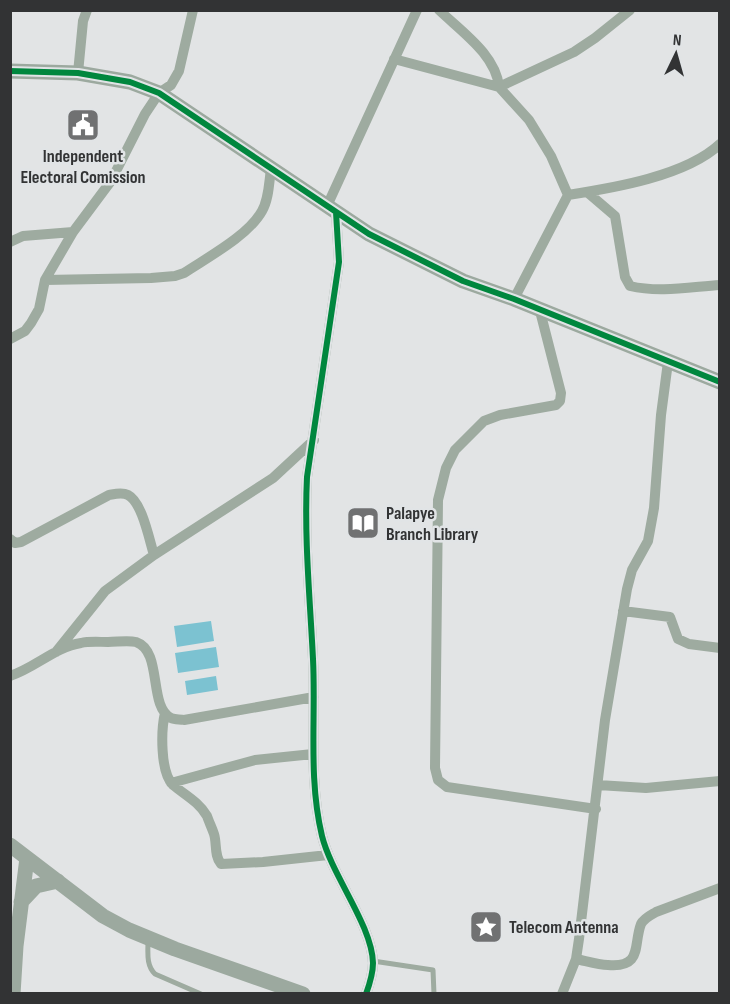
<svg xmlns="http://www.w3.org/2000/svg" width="730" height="1004" viewBox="0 0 730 1004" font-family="'Sofia Sans Condensed',sans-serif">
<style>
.water{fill:#7cc2d1}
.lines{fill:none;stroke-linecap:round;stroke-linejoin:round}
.lane{stroke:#9eaba0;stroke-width:5}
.street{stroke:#9eaba0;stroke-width:10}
.secondary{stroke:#9ca99f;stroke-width:15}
.cycleway-casing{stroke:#e1e4e6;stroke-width:10}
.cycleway{stroke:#00873e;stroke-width:6}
.labels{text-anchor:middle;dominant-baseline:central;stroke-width:5;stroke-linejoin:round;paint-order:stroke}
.poi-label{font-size:18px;font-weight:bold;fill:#323334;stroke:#e1e4e6;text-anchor:start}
</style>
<rect width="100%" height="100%" fill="#e2e4e5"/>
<path class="water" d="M211,621L214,641L177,647L174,626Z
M216,647L219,667L178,673L175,653Z
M216,676L218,690L187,695L185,681Z"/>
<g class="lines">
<path class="lane" d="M148,941C148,953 146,965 155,974L201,994
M373,961L433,970L434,994"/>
<path class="street" d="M439,10C462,32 496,55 499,87L574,52L595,38L630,10
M394,59L499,87L529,120L551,156L568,195L514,299
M78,73L83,21L87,10
M587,192L615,216L625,277L630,286C659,293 690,287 720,285
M568,195C613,188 686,176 720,144
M327,206L417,10
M336,212L339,262L307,477C304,538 310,599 313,659C316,718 308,778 322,836C332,876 372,925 373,963C373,974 370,983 366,994
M10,242L23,236L73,232
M45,280L151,278L175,276L184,273C208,257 248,236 262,211C269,199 269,182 271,169
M540,311L561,393L560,401L556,405L500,415L484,421L455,450L446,468L438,500L435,768L438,780L447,787L596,809
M10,339L25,331L31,323L39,309L45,280L73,232L111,181L145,114L159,93L171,85L179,71L193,10
M10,539L15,543L21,542L109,495C115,494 122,492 128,495C142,502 149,539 154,555
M623,611L670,617L678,639L689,644L720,648
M56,652L105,591L154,555L273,478L314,440
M10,676C35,668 55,647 81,643C89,641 99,642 108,642C117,642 128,640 136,642C163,651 148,707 171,718C175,720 180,719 184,720L314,697
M165,713C161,730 160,772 173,785C185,795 199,802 207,816C209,822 212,828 214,834C217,843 214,856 221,864L263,862L328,855
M171,783L255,760L313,754
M598,785L646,788L720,781
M576,959C586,961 598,965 608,965C643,968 633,945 641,924C644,918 651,915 656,912L720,888
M562,994L576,959L579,939L605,720L627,589L632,570L648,541L654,508L661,415L668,362"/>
<path class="secondary" d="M10,71L78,73L130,82L159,93L369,234L463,281L514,299L720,382
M10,845L103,916L129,930L175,949L303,994
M21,902L36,886L58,881
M13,994L16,946L27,858"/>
<defs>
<path id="cycleway" d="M10,71L78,73L130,82L159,93L369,234L463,281L514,299L720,382
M336,212L339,262L307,477C304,538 310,599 313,659C316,718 308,778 322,836C332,876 372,925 373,963C373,974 370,983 366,994"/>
</defs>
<use href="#cycleway" class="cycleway-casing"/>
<use href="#cycleway" class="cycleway"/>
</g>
<defs>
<symbol id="civic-square" viewBox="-11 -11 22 22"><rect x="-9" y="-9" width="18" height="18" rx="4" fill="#707172" stroke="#e1e4e6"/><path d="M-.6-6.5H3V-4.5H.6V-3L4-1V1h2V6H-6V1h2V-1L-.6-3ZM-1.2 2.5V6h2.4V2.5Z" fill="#fff"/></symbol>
<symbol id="library-square" viewBox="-11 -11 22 22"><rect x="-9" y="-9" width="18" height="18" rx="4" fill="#707172" stroke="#e1e4e6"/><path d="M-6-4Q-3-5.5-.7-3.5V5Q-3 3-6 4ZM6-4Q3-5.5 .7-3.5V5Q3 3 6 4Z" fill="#fff"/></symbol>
<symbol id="sight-square" viewBox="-11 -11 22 22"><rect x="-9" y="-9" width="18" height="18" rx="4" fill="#707172" stroke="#e1e4e6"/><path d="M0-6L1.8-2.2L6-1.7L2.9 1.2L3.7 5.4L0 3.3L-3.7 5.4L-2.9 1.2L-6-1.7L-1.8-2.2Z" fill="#fff"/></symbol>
</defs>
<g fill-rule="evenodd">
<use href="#civic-square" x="64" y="106" width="38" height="38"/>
<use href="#library-square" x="344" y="504" width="38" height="38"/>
<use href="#sight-square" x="467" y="908" width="38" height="38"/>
</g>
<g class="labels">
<g class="poi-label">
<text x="83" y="156" text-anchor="middle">Independent<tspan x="83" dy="21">Electoral Comission</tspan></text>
<text x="386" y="513">Palapye<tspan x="386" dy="21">Branch Library</tspan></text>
<text x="509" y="927">Telecom Antenna</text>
</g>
</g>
<rect width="730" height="1004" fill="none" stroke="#323334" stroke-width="24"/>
<g transform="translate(676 54) rotate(5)" stroke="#e1e4e6" stroke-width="4.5" paint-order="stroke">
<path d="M0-4.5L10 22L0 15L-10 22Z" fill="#323334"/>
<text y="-9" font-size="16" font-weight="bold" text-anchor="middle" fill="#323334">N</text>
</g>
</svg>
